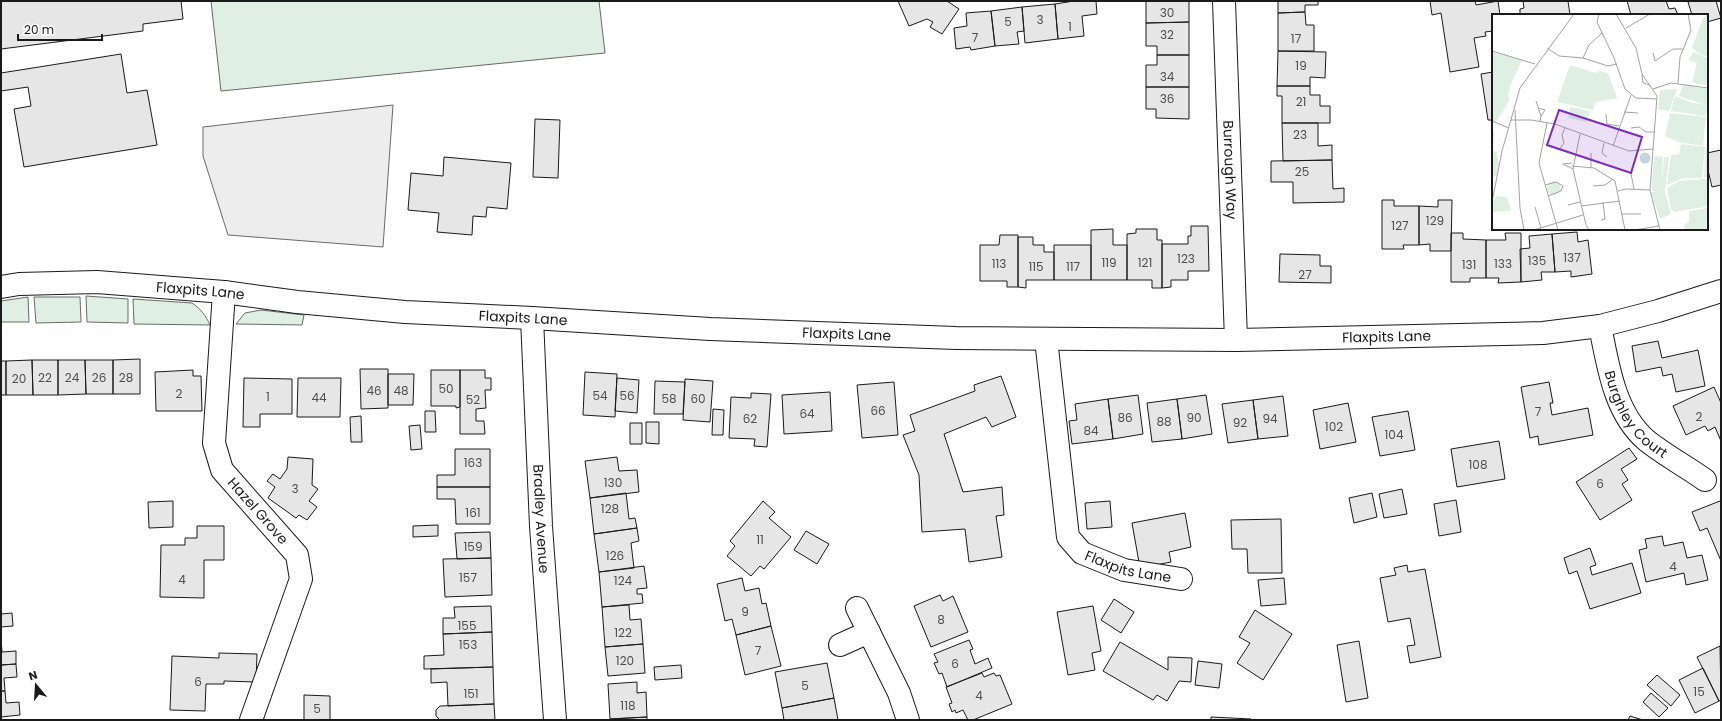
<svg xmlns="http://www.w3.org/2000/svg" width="1722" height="721" viewBox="0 0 1722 721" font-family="Poppins,sans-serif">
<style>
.green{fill:#e0efe3;stroke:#6a6a6a}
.parking{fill:#ededed;stroke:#6a6a6a}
.building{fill:#e6e6e6;stroke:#1a1a1a}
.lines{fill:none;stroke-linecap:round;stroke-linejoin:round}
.minor-casing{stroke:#1a1a1a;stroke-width:24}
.minor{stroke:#fff;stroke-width:22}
.labels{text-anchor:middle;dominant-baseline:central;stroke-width:3;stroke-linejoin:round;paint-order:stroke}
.number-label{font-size:12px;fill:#4d4d4d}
.street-label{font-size:14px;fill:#1a1a1a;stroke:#fff}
.inset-road{fill:none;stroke:#a3a3a3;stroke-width:1}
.view{fill:#7b2cbf;fill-opacity:0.15;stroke:#7b2cbf;stroke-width:2}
.inset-edge{fill:none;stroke:#1a1a1a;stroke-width:2}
</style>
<rect width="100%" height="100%" fill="#fff"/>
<path class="green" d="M211,1H599L605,53L221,91Z
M86,296L128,299V323L87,322Z
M28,297L29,322H1V301Z
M34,297H80L81,322L36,323Z
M133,299L192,303C201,309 206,316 210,325L134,324Z
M261,310L304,315L302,325L236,324L245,313Z"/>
<path class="parking" d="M393,105L383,247L228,235L203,156V127Z"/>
<path class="building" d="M1,1H181L183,19L143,24V31L1,49Z
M898,1H947L959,9L942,34L930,27L933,22L927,19L909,26Z
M1074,1H1096L1097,14L1082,16L1084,36L1058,39L1055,4Z
M1146,1H1189V22L1146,23Z
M1278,1H1318V5H1305V12L1278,13Z
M1430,1H1475L1476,5L1498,1L1500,15H1493V31L1485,32L1486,36L1474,38L1479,67L1450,72L1441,13L1432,15Z
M1523,1H1568L1570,15H1520V9L1524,8Z
M1627,1H1666L1669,9L1675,8L1678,15H1631Z
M1693,1H1716L1721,18L1707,22V15H1692L1688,2Z
M1055,4L1058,39L1025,43L1022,7Z
M1022,7L1024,31L1017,32L1019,44L995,46L991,11Z
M991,11L995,46L971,50L970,47L956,49L954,28L967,26L966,13Z
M1305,12L1306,25H1314V51H1278V13Z
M1189,22V55H1157V46H1146V23Z
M1278,51L1326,52L1325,78L1310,77V86H1277Z
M121,54L127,93L147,90L157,145L24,167L14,109L31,106L28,87L1,91V73Z
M1157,55H1189V87H1146V65H1157Z
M1493,72V120H1488L1481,74Z
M1277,86H1310V95H1320V106H1330V123H1282V96H1277Z
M1146,87H1189V119L1156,118V109H1146Z
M535,119L560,120L558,178L533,177Z
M1282,123H1318V146L1332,145V160L1283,161Z
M1721,150V185L1712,187L1707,166V153Z
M444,157L511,163L507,209L487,207L486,217L473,216L472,235L437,232L439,213L408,210L411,173L443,176Z
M1332,160L1333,189L1344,188V202L1293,203V182H1271V161Z
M1382,200H1394V206H1419V245H1403L1404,249H1382Z
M1438,200H1452L1451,251H1430V244L1419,245V206L1438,207Z
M1191,226H1208L1209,271H1188V280H1171V287L1162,288V244H1188V236H1191Z
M1113,229V245H1127V280H1091V230Z
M1136,229H1157V240H1162V288H1152V280H1127V234L1136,233Z
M1577,232L1578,242L1588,240L1592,274L1571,277V271L1555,272L1552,234Z
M1451,233H1463V239L1486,240V278H1470V282H1451Z
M1505,233H1521V282L1498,283L1499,278H1486V240H1506Z
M1552,234L1555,272H1541L1542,280L1521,282L1520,249L1530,248L1529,236Z
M1000,235H1018V287H1007V281H980V245H999Z
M1018,237H1033V245H1044V252H1054V280H1026V288L1018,287Z
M1054,245H1091V280H1054Z
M1280,254L1320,255V266H1331V283L1279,282Z
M1658,341L1662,358L1698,350L1705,386L1676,392L1672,374L1663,376L1661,367L1636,372L1632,346Z
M140,359V394H113V360Z
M32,360H58V395H33Z
M32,360L33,395H6V361Z
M58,360H85L86,394L58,395Z
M85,360H113V394H86Z
M1,361H6V395H1Z
M360,369H388V408L361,409Z
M193,370V376H201L202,411H156L155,372Z
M431,370H460V407L456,408V406H431Z
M460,370H485V378H491V390H485L486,408L476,409V421H484L485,434H460Z
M585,372L617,374L615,417L583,415Z
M388,374H414L413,405H388Z
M1001,376L1016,417L992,427L986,417L944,434L963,492L1002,487L1004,515L996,516L1002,557L969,562L965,529L922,532L919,475L903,435L915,431L910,415L975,391L974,385Z
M244,378L292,379V414H260V427H243Z
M298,378H341L340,417H297Z
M617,378L639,380L637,413L615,411Z
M685,379L713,381L710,422L683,420Z
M655,381L685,382L683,414H654Z
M894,382L898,435L862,438L857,385Z
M1549,382L1553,403H1550L1552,415L1588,408L1593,435L1539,445L1538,436L1530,438L1521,387Z
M1714,387L1721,403V441L1715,427L1708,431L1705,426L1686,435L1673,406Z
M830,392L832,431L784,434L782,395Z
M751,393L771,394L767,447L754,446L755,439L729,438L731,397L751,398Z
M1138,395L1143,434L1113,439L1108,399Z
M1206,395L1212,434L1182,439L1177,399Z
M1283,396L1288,436L1258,439L1253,400Z
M1108,399L1113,439L1072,444L1069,421L1077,420L1075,404Z
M1177,399L1182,439L1152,442L1147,403Z
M1253,400L1258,439L1228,443L1222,404Z
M1348,403L1356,442L1320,449L1313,410Z
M713,409L724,410L723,435H712Z
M425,411H435L436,432H425Z
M1408,411L1415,450L1380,456L1372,417Z
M361,416L362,442H351L350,417Z
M646,422H659V444L646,443Z
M630,423H642V444H630Z
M420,425L422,449L411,450L409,426Z
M1499,441L1505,479L1457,487L1451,449Z
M1629,448L1637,459L1621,469L1628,480L1622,484L1632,500L1600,520L1576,482Z
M455,449H490V487H437V475H455Z
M288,457L313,459L312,485L318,489L309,501L317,507L307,520L299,515L296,518L268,498L275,487L267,481L273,474L280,479L287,469Z
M617,457L619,471L637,470L639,492L590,498L585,461Z
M437,487H490V524H456L455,499H437Z
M1402,489L1407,514L1384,518L1379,494Z
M626,493L629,519L635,518L637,528L594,534L590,498Z
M1372,493L1377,517L1354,523L1349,498Z
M1456,500L1461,532L1439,536L1434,504Z
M173,501V527L149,528L148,502Z
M763,501L775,512L769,518L791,537L764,569L760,566L751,576L727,556L735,546L730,541Z
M1110,501L1112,527L1087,529L1085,503Z
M1720,501L1721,504V561L1707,528L1700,531L1692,512Z
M1185,513L1191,547L1169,552L1171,562L1140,568L1132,523Z
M1281,519L1282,573H1248L1247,549H1232L1231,520Z
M438,525V536L413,537V526Z
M197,526H224V560H204V598L160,597L161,545H185V538H197Z
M637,528L639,541L631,543L634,568L599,572L594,534Z
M806,531L829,544L817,564L794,550Z
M490,532L491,558L457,559L455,533Z
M1662,536L1664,546L1683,542L1687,558L1702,555L1708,580L1686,585L1684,573L1646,582L1639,550L1647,548L1645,539Z
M1590,548L1596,565L1590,567L1592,575L1632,563L1641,593L1590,609L1577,571L1569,574L1564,558Z
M491,558L492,595L445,597L443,559Z
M1407,565L1408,572L1425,569L1441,657L1410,663L1407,646L1415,645L1410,618L1388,622L1380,578L1396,575L1394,568Z
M644,566L647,588L637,589V594H642L643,603L602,607L599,572Z
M742,578L745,591L759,588L762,604L766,603L771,626L736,635L732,619L725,621L717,584Z
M1284,578L1286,604L1261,606L1258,580Z
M940,595L943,601L953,596L968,632L931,647L914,606Z
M1114,599L1134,612L1121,633L1101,620Z
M629,605L630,620L641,619L643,644L605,647L602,607Z
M491,606L492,632L443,634V618H455L454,607Z
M1093,606L1101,651L1092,653L1095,670L1068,675L1057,612Z
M1255,610L1292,634L1263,680L1237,663L1250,643L1239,637Z
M12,613L13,626L1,627V614Z
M771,626L781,666L745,675L736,635Z
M492,632L493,667L424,669V656L444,655L443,634Z
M1,639L2,652L16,651V664L1,665Z
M969,640L973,649L970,650L975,664L988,658L992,668L947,687L942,673L939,674L934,663L938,662L934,654Z
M1359,641L1368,698L1346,702L1337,645Z
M1120,642L1168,670V657L1192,658L1191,682L1179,681L1167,701L1157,695L1153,700L1103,671Z
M643,644L645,673L608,676L605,647Z
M1720,646L1721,700L1719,701L1697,657Z
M219,653L257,654L256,682L224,681V684H206L205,711L170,710L172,656L219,658Z
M1198,661L1222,664L1219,688L1195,685Z
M827,663L834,698L782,708L775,672Z
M16,664L17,677L4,678L5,691H1V665Z
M681,665L682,678L655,680L654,667Z
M493,667L494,704L448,706L447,682L431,683V669Z
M1703,668L1719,701L1695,713L1679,680Z
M982,673L984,677L994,673L996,676L1000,675L1012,704L973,720H968L963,710L956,713L955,710L952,712L949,704L952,703L946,687Z
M1657,675L1680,695L1671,706L1647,685Z
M637,682V693L646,692L647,717L610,719L608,684Z
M1,691H5L6,703L19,702L20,715L1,717Z
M1651,693L1668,708L1659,717L1643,702Z
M304,695L330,696V720H304Z
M834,698L838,720H784L782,708Z
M494,704L495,720H440L436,716V710L440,706Z
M1630,716L1643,720H1628Z
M647,717V720H610V719Z
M1211,717L1251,719V720H1211Z"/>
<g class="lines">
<defs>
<g id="minor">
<path id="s1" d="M1224,1L1236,340"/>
<path id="s2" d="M1,287L19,284L97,282L224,292L297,302L405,312L532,318L710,329L956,338L1236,340L1543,333L1600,326L1658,311L1721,291"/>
<path id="s3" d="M224,292L214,443L222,470L297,555L301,579L251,720"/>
<path id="s4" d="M532,318L541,526L555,720"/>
<path id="s5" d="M1600,326C1608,365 1614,412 1646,440C1663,454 1687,467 1705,480"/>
<path id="s6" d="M1046,339L1068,537L1082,553L1124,570L1181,579"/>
<path d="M857,608L899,693L908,720"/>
<path d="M840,645L869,632"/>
</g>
</defs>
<use href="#minor" class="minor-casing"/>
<use href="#minor" class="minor"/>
</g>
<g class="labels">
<g class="number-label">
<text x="1167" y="12">30</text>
<text x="1040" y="19">3</text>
<text x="1008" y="21">5</text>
<text x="1070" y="26">1</text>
<text x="1167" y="34">32</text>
<text x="975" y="37">7</text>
<text x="1296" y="38">17</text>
<text x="1301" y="65">19</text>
<text x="1167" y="76">34</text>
<text x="1167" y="98">36</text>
<text x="1301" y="101">21</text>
<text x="1300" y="134">23</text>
<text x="1302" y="171">25</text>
<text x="1435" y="220">129</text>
<text x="1400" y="225">127</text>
<text x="1572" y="257">137</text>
<text x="1186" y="258">123</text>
<text x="1537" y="260">135</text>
<text x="1109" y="262">119</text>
<text x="1145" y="262">121</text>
<text x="999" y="263">113</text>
<text x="1503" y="263">133</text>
<text x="1469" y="264">131</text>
<text x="1036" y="266">115</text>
<text x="1073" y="266">117</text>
<text x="1305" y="274">27</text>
<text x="45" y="377">22</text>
<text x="72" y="377">24</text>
<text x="99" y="377">26</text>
<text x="126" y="377">28</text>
<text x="19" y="378">20</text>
<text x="446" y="388">50</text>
<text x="374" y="390">46</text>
<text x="401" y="390">48</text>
<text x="179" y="393">2</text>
<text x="600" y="395">54</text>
<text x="627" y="395">56</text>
<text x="268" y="396">1</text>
<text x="319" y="397">44</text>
<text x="669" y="398">58</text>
<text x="698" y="398">60</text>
<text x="473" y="399">52</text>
<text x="878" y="410">66</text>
<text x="1538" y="411">7</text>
<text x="807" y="413">64</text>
<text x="1699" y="416">2</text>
<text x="1125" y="417">86</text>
<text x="1194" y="417">90</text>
<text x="750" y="418">62</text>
<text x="1270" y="418">94</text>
<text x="1164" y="421">88</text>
<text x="1240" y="422">92</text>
<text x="1334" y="426">102</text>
<text x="1091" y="430">84</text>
<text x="1394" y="434">104</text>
<text x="473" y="462">163</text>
<text x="1478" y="464">108</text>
<text x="613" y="482">130</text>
<text x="1600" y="483">6</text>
<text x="295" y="488">3</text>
<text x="610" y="508">128</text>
<text x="473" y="512">161</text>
<text x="760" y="539">11</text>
<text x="473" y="546">159</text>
<text x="615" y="555">126</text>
<text x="1673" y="566">4</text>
<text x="468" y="577">157</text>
<text x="182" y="579">4</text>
<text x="623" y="580">124</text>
<text x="745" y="611">9</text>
<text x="941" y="619">8</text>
<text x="467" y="625">155</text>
<text x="623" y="632">122</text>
<text x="468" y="644">153</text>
<text x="758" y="650">7</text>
<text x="625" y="660">120</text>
<text x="955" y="663">6</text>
<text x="198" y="681">6</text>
<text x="805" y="685">5</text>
<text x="1699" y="691">15</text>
<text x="471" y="693">151</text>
<text x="979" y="695">4</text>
<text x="628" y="705">118</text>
<text x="317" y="708">5</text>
</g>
<g class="street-label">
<text stroke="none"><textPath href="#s1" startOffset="169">Burrough Way</textPath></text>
<text stroke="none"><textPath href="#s2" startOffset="200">Flaxpits Lane</textPath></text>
<text stroke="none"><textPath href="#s2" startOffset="524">Flaxpits Lane</textPath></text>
<text stroke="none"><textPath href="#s2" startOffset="848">Flaxpits Lane</textPath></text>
<text stroke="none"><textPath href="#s2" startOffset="1388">Flaxpits Lane</textPath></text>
<text stroke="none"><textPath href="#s5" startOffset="98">Burghley Court</textPath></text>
<text stroke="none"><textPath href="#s3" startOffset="234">Hazel Grove</textPath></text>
<text stroke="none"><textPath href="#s4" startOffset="201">Bradley Avenue</textPath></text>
<text stroke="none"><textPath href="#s6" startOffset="269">Flaxpits Lane</textPath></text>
</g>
</g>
<g transform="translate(1492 14)">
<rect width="216" height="216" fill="#fff"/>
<path d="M216,0V42L209,41L200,34L211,4ZM0,38L30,46L18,72L16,83L18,85L4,108L0,106ZM201,38L216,44V72L200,68L205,49L197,46ZM78,51L104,59L106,57L116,59L125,84L104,88L101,96L65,88ZM191,70L216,75L214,102L179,97L183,82L198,88L213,91L187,82ZM185,75L177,97L166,95L168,76ZM78,93L98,97L95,108L76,104ZM178,99L214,103L211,132L187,128L173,122ZM0,117L2,118L1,136L5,138L7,152L5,162L0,163ZM189,130L213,133L210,164H191L175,171L179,141L187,140ZM214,134H216V164L212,163ZM162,142L171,143L170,155L161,154ZM172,143H177L173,178L179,200L168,205L159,178H166L160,177V165L161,154L170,155V164ZM212,165H216V192L182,198L179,195L175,174L188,167ZM55 174a7 7 0 1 1 14 0a7 7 0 1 1-14 0ZM4,182L15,183L19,197L1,198L0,190ZM216,194L214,216H192V211L197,208V197Z" fill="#e0efe3"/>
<path d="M147.5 144a5.5 5.5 0 1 1 11 0a5.5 5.5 0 1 1-11 0Z" fill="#c6d2dc"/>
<path class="inset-road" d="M107,0L105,8L122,44L133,75L144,84L165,85M124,0L144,34L150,60L165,82L158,176L168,216M134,14L158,0M55,34L67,42L91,44L116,52L125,50M0,37L43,50M161,39L163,47L181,35H191M91,44L97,31L110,19M150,61L151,69L158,71M186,69L188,43L199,16L196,0M161,75L179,69L216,74M44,87L49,102L48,108M46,94L53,96L49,102M23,96L28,194L32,216M132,98L146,99M114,100L115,110L127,112M19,106H39L63,110L137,137L161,135M0,107L17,114M55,109L47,149L66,216M139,114L147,113L154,118H162M88,120L81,155L94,211L97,216M112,129L110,139L115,143M121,132L139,81M67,136L72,129L70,121L73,114M80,149L71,150L81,155M80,152L102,154L123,167L133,216M99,153V139M139,160L142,175M53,171L64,168L71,172L69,177L56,182M101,172L113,171L121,165M126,177L134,175L158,176M0,188L10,137L28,74L82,0M76,191L88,188M89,192L128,187M43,193L49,214M130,200H149M109,206L113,205L111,188M42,216L91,201M142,216L167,212"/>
<path class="view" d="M67,96L150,123L139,159L55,131Z"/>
<rect width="216" height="216" class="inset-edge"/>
</g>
<rect width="1722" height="721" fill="none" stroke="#1a1a1a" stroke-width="4"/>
<g transform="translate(36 685) rotate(342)" stroke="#ffffff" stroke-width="3" paint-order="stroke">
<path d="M0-3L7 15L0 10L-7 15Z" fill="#1a1a1a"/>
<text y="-6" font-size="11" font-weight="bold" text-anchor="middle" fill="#1a1a1a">N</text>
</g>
<path d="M18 34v6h84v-6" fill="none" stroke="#1a1a1a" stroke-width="2"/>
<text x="24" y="34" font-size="12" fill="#1a1a1a" stroke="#ffffff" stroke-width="3" paint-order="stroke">20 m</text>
</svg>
